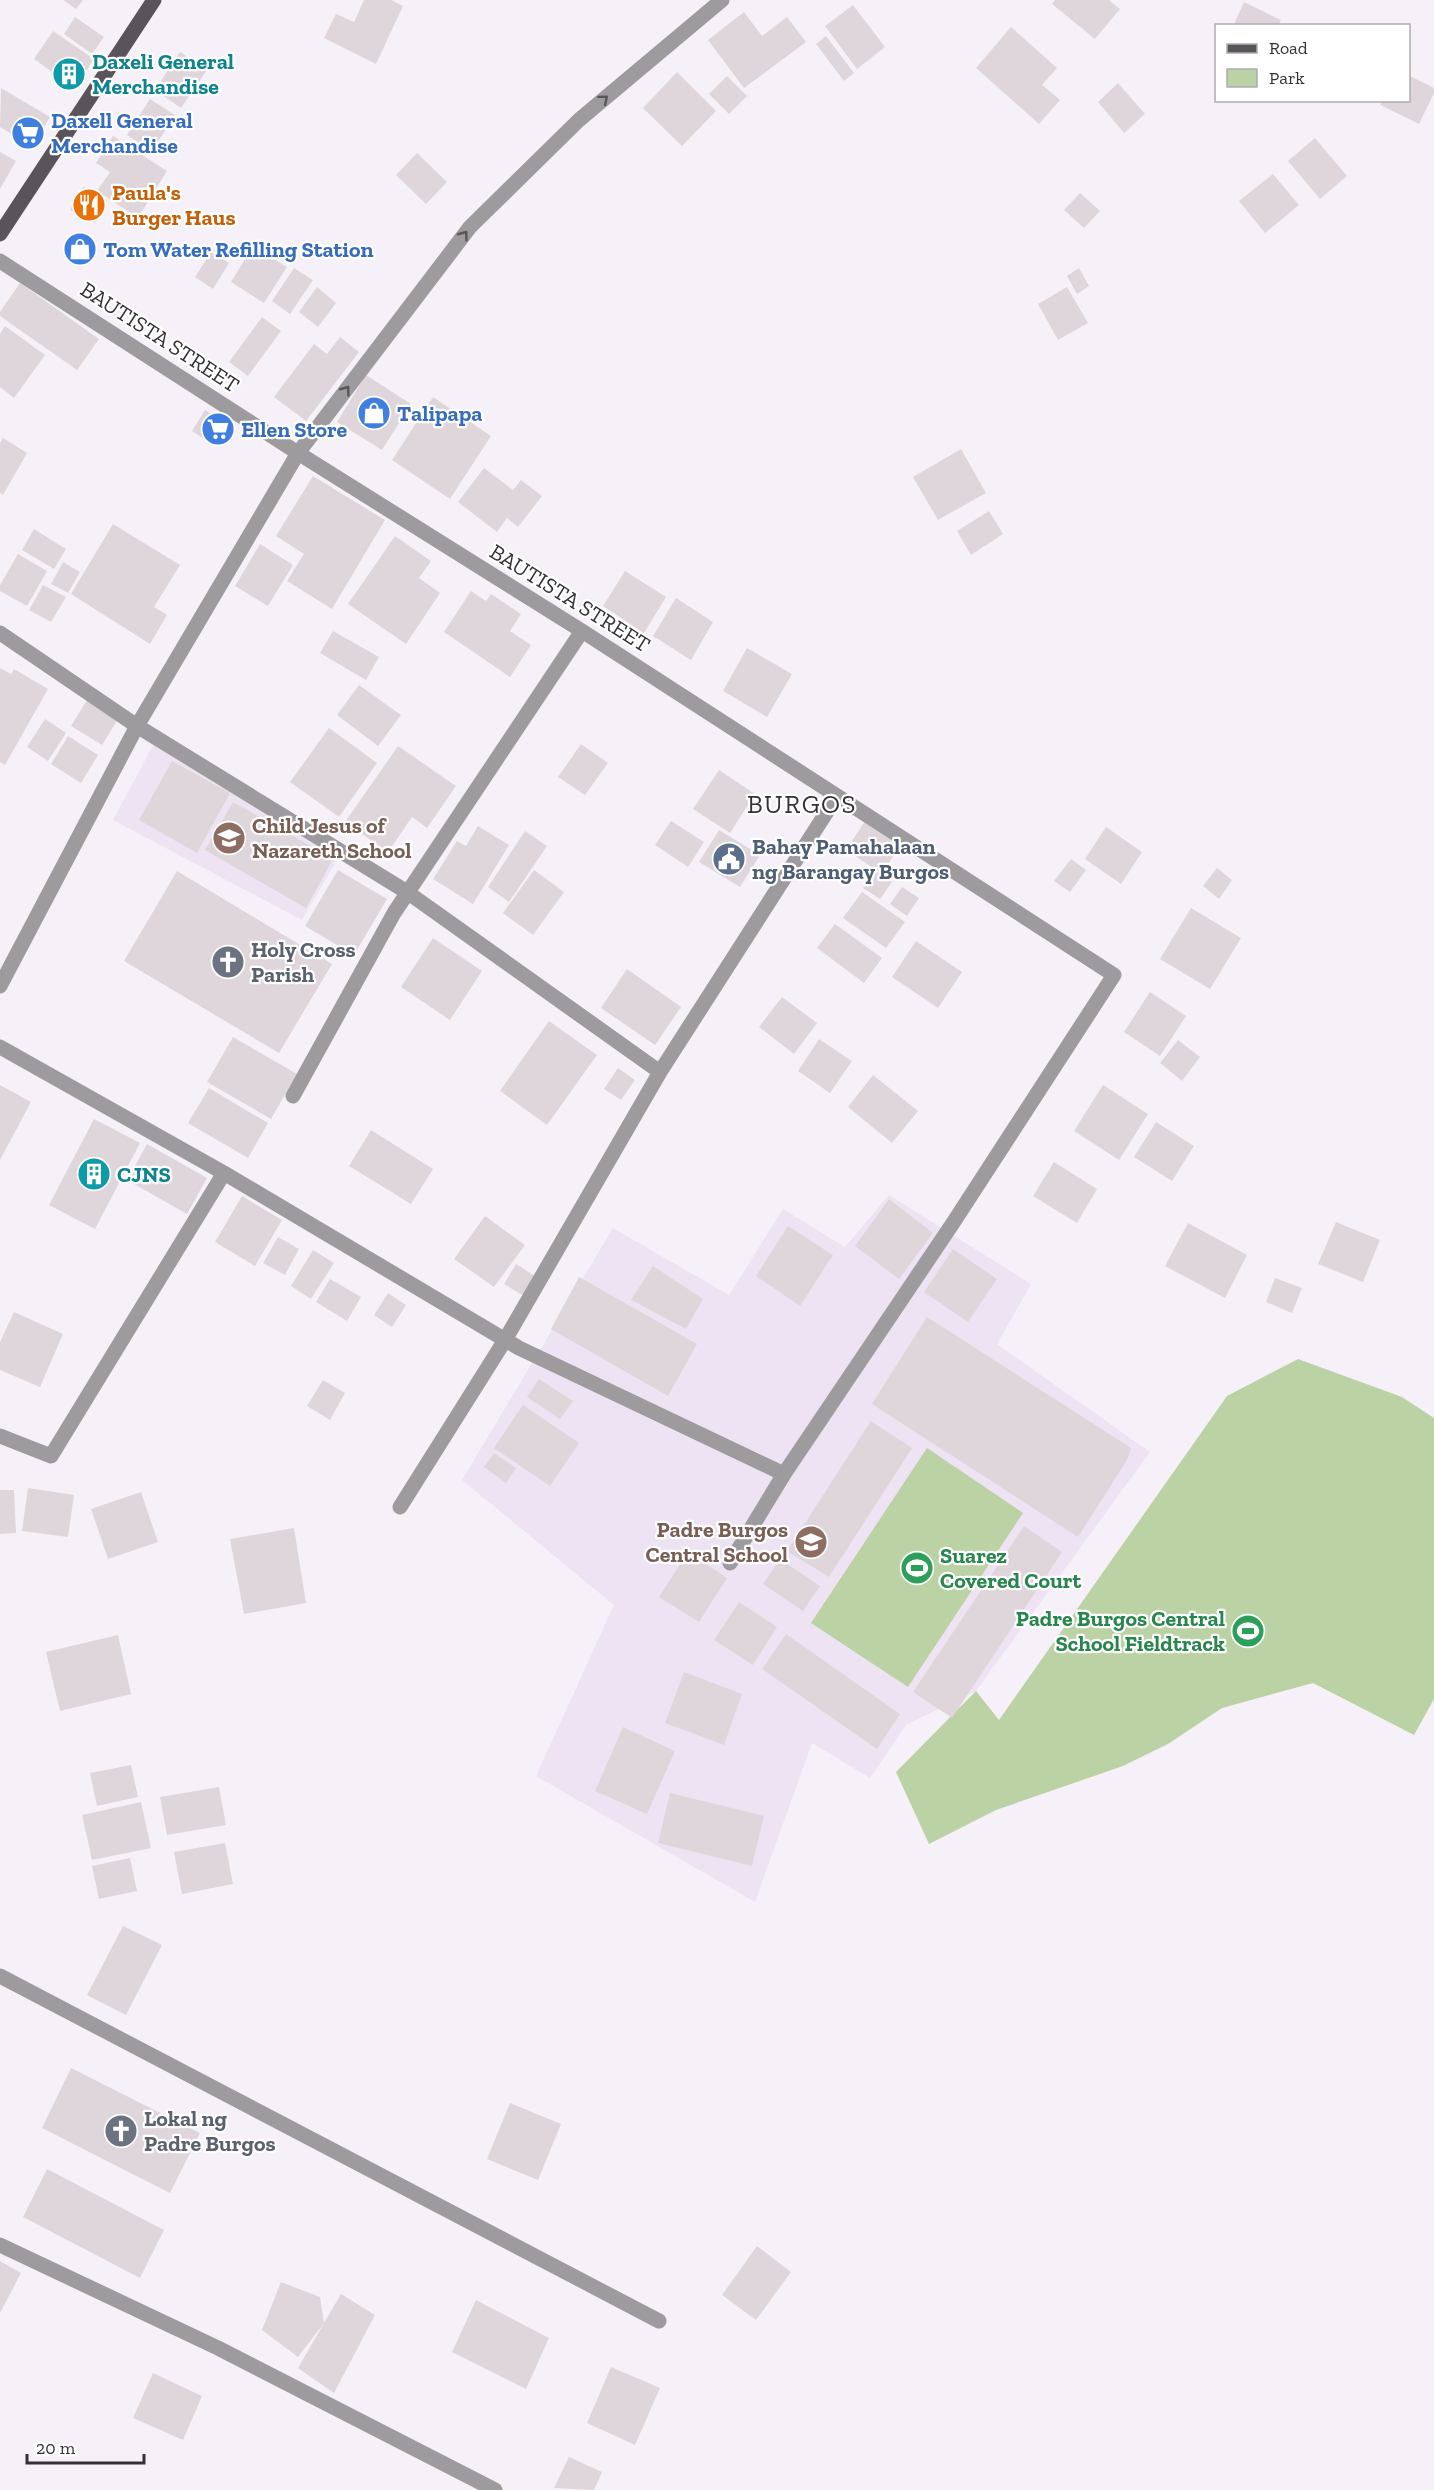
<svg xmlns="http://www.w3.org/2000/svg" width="1434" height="2490" viewBox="0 0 1434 2490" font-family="'Zilla Slab',serif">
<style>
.built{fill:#ede3f2}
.green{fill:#bbd2a5}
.building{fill:#dfd6db}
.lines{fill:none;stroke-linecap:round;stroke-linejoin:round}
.minor{stroke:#9e9b9f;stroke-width:15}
.major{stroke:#58545a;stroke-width:15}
.oneway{stroke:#585659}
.labels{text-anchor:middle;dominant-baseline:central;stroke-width:4.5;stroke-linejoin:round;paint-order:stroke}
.culture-label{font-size:22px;font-weight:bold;fill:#0d838f;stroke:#fff;text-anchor:start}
.shop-label{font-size:22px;font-weight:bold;fill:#366cbe;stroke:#fff;text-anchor:start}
.food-label{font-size:22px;font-weight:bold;fill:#c56008;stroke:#fff;text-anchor:start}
.street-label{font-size:22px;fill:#333134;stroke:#fff}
.education-label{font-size:22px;font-weight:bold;fill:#785e54;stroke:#fff;text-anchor:start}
.service-label{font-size:22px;font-weight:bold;fill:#4e5e75;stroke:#fff;text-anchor:start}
.worship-label{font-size:22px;font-weight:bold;fill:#5b616d;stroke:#fff;text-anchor:start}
.leisure-label{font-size:22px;font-weight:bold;fill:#27864d;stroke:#fff;text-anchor:start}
.quarter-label{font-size:26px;letter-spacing:1.5px;fill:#333134;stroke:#fff}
</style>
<rect width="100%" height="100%" fill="#f6f1f9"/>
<path class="built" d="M156,740L339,856L302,920L113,820Z
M889,1195L1031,1284L997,1344L1150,1452L976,1691L906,1725L870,1778L812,1743L755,1902L536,1776L614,1605L462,1480L613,1228L729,1295L783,1209L845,1247Z"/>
<path class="green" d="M1298,1359L1402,1397L1434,1418V1699L1414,1735L1313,1683L1222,1708L1168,1744L1123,1766L996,1810L929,1844L896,1772L976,1691L999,1720L1227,1396Z
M927,1448L1023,1513L908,1687L811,1623Z"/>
<path class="building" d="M63,0H83L76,9Z
M364,0H391L403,6L376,64L324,38L336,14L354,22Z
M1055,0H1109L1120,9L1095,39L1052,4Z
M1244,2L1281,20L1278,26H1233Z
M853,5L885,47L857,69L825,26Z
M744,12L762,36L787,17L806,42L744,88L708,40Z
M75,17L104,37L92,54L64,34Z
M1011,27L1057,68L1042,85L1060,100L1039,124L976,68Z
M53,31L94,59L75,88L34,59Z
M826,36L854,73L844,81L816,44Z
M180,52L207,70L181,108L155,90Z
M677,72L716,111L682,146L643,108Z
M1408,75L1434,88V93L1419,124L1380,105L1382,100H1408Z
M727,76L747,96L729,114L709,94Z
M1118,83L1145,114L1124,133L1098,102Z
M1,88L50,117L32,146L0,127Z
M150,99L175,115L152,151L127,135Z
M113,136L167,171L138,218L97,191L110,172L96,163Z
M1315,138L1347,176L1320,199L1288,161Z
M0,152L16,161L0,189Z
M417,153L447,182L426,204L396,175Z
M1273,174L1299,205L1265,233L1239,201Z
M83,187L107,200L95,223L70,210Z
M1080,193L1100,211L1084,228L1064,210Z
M253,246L287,267L264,303L231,282Z
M211,252L229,263L213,289L195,277Z
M294,268L313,280L290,314L272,301Z
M1079,268L1089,286L1077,294L1067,276Z
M20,283L99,339L77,370L0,316V312Z
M317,287L336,303L318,327L299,312Z
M1067,287L1088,323L1058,340L1038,304Z
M262,317L281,331L248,376L229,362Z
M5,326L45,355L14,398L0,387V334Z
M340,337L359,352L306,421L274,397L314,344L327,354Z
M366,375L411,404L382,450L337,422Z
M433,397L491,436L450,499L392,460Z
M205,410L225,422L212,444L192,431Z
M3,438L27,453L3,495L0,493V443Z
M961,449L986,493L938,520L913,477Z
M484,468L513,490L521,480L542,496L518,527L507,518L497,532L458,502Z
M313,476L385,520L332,609L287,581L304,554L276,536Z
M989,511L1003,534L971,555L957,531Z
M113,524L180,565L154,607L167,615L150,644L71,594Z
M34,529L66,549L54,569L22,550Z
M395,536L431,561L419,578L440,593L406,644L348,604Z
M260,544L293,565L268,606L235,586Z
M18,554L47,571L27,606L0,591V585Z
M63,562L80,572L68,593L51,584Z
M625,571L666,597L644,633L603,606Z
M43,585L66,597L51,622L29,610Z
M471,591L486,601L491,594L521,614L510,631L531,645L510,677L444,632Z
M676,598L713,622L691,660L653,636Z
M333,631L379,657L366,680L320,653Z
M747,648L792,674L767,717L723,691Z
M0,668L11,674L14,669L48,689L5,765L0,762Z
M359,685L401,715L378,746L337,715Z
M87,700L118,719L102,745L71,726Z
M45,719L66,733L48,761L27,747Z
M329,728L377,763L339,817L290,782Z
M68,736L98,755L81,783L51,764Z
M581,744L608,763L585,795L558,777Z
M398,746L456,786L427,828L412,817L388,852L345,822Z
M172,761L230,793L197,853L139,820Z
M719,770L755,794L730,833L693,809Z
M233,802L333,859L306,908L205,850Z
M867,818L902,842L882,874L846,850Z
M671,821L704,842L688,867L655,845Z
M478,826L509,845L473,904L433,879L457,841L466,846Z
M1106,827L1142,852L1121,884L1085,859Z
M719,830L760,855L740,887L699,862Z
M525,831L547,846L509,902L488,887Z
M1071,859L1086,870L1070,892L1054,881Z
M1217,868L1232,880L1219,899L1203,886Z
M338,870L387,899L354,955L305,926Z
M534,870L564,892L533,935L503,913Z
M874,870L892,882L880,899L863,888Z
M177,871L332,964L279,1053L124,961Z
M902,887L919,898L907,916L890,904Z
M862,892L905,922L886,948L843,918Z
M1191,908L1241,938L1210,989L1160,959Z
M835,924L882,958L864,983L817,948Z
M433,938L482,971L450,1020L401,987Z
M916,941L962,972L938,1008L892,977Z
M627,969L681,1007L655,1045L601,1008Z
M1150,992L1186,1016L1160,1056L1124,1032Z
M782,997L817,1023L794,1054L759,1027Z
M549,1021L597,1055L547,1125L500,1091Z
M233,1037L297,1074L271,1119L207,1082Z
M819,1039L852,1061L830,1093L798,1071Z
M1178,1040L1200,1057L1182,1081L1160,1063Z
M618,1068L635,1080L621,1100L604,1089Z
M873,1075L918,1111L892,1143L848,1107Z
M0,1085L31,1102L0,1160Z
M1103,1085L1148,1114L1119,1160L1074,1131Z
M209,1088L268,1123L248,1158L188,1123Z
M94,1119L140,1143L95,1229L49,1205Z
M1156,1122L1194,1146L1172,1181L1134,1157Z
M371,1130L433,1169L411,1204L349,1166Z
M147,1144L207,1178L187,1214L127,1180Z
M1054,1162L1097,1189L1077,1223L1033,1196Z
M242,1196L282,1220L255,1266L215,1242Z
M889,1199L933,1233L899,1279L855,1246Z
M485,1216L525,1245L494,1287L454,1259Z
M1336,1222L1380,1240L1363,1282L1318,1264Z
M1188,1223L1247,1255L1225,1298L1165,1266Z
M788,1226L833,1255L800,1306L756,1276Z
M278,1237L299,1249L285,1275L263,1263Z
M953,1249L997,1279L968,1322L924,1292Z
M313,1250L334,1263L311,1299L291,1286Z
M516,1264L535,1276L524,1296L504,1284Z
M653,1266L703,1299L686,1329L631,1300Z
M579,1277L697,1344L668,1396L551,1329Z
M1275,1278L1302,1288L1292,1313L1266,1302Z
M330,1279L361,1297L347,1321L316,1302Z
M388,1293L406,1305L392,1327L374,1315Z
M14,1312L63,1334L40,1387L0,1370V1342Z
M927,1317L1131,1448L1127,1460L1078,1537L872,1404Z
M539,1379L573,1401L560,1419L527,1397Z
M323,1380L345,1393L330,1420L307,1406Z
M523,1405L579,1443L550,1486L494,1448Z
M871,1421L912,1448L829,1577L787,1551Z
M494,1453L516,1468L506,1483L484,1467Z
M28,1488L74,1495L68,1537L22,1531Z
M0,1490H14L16,1533L0,1534Z
M141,1492L158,1542L108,1559L91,1509Z
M1024,1526L1062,1552L952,1718L913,1692Z
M294,1528L306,1603L244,1614L230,1539Z
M688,1552L727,1578L699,1622L659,1597Z
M780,1559L820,1586L803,1611L763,1584Z
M739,1602L777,1627L753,1665L714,1640Z
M786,1634L900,1714L877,1749L762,1669Z
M118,1635L131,1694L60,1711L46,1652Z
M684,1672L742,1694L724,1745L665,1723Z
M623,1727L675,1751L647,1814L595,1791Z
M131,1765L138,1797L97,1806L90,1773Z
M219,1787L226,1825L167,1835L160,1797Z
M670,1793L764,1816L752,1866L658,1843Z
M141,1802L151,1848L92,1860L82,1815Z
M225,1843L233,1884L182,1894L174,1852Z
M130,1858L137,1891L99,1899L92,1866Z
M123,1926L162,1945L126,2015L87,1995Z
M71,2068L200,2133L170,2193L42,2128Z
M510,2103L561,2124L538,2180L487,2159Z
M47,2169L164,2230L140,2278L23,2217Z
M757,2246L791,2272L756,2320L722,2295Z
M0,2261L21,2273L0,2313Z
M281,2282L320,2297L324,2323L341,2294L375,2315L334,2393L298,2368L324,2323L298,2357L262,2330Z
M476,2300L549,2338L526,2389L452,2352Z
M611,2367L660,2388L635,2445L587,2423Z
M153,2373L202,2396L183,2440L133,2418Z
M569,2457L602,2472L594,2490L554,2488Z"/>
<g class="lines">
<path class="minor" d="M0,261L298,453L582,631L1114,975L953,1223L784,1474L730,1563
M0,633L137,726L407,892L660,1072
M0,986L137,726L298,453L470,227L579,120L722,0
M0,1047L224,1173L519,1348L784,1474
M293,1096L394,913L582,631
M0,1436L51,1456L224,1173
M400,1507L505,1340L660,1072L837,796
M0,1976L659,2321
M0,2245L218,2348L495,2490"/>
<path class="major" d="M0,234L154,0"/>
</g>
<defs><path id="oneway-chevron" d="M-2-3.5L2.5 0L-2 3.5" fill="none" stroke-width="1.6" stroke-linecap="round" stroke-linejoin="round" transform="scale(1.5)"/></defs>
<g class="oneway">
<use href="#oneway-chevron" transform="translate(604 99) rotate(-40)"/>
<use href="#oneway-chevron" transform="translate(464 235) rotate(-53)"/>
<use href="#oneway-chevron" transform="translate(346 390) rotate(-53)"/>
</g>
<defs>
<symbol id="building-disc" viewBox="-11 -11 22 22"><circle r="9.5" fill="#0f9aa8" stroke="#fff"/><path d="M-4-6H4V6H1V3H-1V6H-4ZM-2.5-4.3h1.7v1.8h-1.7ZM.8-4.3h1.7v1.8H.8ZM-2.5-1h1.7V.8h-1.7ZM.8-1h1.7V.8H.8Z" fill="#fff"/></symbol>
<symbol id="supermarket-disc" viewBox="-11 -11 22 22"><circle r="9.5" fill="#3f7fe0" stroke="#fff"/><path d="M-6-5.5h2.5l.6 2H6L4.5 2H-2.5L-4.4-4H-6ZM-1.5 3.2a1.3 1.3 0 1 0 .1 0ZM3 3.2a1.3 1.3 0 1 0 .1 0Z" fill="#fff"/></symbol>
<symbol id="restaurant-disc" viewBox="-11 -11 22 22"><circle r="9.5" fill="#e8710a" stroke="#fff"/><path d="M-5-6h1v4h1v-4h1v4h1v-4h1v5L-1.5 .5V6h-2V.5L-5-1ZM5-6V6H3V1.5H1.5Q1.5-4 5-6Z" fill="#fff"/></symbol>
<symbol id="shop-disc" viewBox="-11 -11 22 22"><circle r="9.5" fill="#3f7fe0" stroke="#fff"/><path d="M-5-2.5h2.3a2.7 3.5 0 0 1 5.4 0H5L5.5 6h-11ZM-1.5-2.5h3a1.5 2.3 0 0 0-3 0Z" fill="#fff"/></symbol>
<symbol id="school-disc" viewBox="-11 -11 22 22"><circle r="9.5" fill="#8d6e63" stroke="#fff"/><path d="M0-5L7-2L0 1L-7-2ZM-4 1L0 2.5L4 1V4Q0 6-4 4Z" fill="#fff"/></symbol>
<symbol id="civic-disc" viewBox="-11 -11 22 22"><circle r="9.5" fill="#5c6f8a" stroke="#fff"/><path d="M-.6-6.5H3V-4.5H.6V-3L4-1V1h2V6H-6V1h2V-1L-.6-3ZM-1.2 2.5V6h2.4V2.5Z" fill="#fff"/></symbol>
<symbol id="church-disc" viewBox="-11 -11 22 22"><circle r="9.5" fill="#6b7280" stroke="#fff"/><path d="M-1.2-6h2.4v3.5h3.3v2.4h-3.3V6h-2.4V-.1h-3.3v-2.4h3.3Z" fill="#fff"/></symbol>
<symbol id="stadium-disc" viewBox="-11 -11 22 22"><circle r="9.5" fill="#2e9e5b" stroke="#fff"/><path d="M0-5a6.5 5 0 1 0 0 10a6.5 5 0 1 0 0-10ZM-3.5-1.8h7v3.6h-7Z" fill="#fff"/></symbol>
</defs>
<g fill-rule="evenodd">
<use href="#building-disc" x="50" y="55" width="38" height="38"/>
<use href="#supermarket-disc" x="9" y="114" width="38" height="38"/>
<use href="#restaurant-disc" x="70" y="186" width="38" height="38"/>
<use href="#shop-disc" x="61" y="230" width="38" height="38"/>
<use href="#shop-disc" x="355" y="394" width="38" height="38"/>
<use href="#supermarket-disc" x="199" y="410" width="38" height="38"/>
<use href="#school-disc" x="210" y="819" width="38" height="38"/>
<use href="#civic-disc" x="710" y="840" width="38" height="38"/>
<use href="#church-disc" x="209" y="943" width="38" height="38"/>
<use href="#building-disc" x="75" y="1155" width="38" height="38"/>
<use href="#school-disc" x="792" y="1523" width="38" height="38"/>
<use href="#stadium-disc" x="898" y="1549" width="38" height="38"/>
<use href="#stadium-disc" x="1229" y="1612" width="38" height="38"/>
<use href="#church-disc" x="102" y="2112" width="38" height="38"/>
</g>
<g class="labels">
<g class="culture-label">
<text x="92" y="61">Daxeli General<tspan x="92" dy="25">Merchandise</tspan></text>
<text x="117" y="1174">CJNS</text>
</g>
<g class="shop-label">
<text x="51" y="120">Daxell General<tspan x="51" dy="25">Merchandise</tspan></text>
<text x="103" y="249">Tom Water Refilling Station</text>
<text x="397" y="413">Talipapa</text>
<text x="241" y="429">Ellen Store</text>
</g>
<g class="food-label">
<text x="112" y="192">Paula's<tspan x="112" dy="25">Burger Haus</tspan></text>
</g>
<g class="street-label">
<text transform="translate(160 337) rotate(33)">BAUTISTA STREET</text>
<text transform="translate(570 598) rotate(32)">BAUTISTA STREET</text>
</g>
<g class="education-label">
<text x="252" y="825">Child Jesus of<tspan x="252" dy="25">Nazareth School</tspan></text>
<text x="788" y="1529" text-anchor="end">Padre Burgos<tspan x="788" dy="25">Central School</tspan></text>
</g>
<g class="service-label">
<text x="752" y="846">Bahay Pamahalaan<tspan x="752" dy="25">ng Barangay Burgos</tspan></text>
</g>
<g class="worship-label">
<text x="251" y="949">Holy Cross<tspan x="251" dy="25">Parish</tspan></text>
<text x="144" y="2118">Lokal ng<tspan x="144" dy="25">Padre Burgos</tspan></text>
</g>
<g class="leisure-label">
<text x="940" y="1555">Suarez<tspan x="940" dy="25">Covered Court</tspan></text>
<text x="1225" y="1618" text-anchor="end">Padre Burgos Central<tspan x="1225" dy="25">School Fieldtrack</tspan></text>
</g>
<g class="quarter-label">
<text x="802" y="804">BURGOS</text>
</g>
</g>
<rect x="1215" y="24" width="195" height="78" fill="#ffffff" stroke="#adadae" stroke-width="1.5"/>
<rect x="1227" y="44" width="30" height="9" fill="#58545a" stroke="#adadae" stroke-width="1.5"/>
<text x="1269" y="54" font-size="18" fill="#333134">Road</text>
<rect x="1227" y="69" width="30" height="18" fill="#bbd2a5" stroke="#adadae" stroke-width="1.5"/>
<text x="1269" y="84" font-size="18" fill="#333134">Park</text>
<path d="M27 2454v9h117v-9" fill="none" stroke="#333134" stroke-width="3"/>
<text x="36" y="2454" font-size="18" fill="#333134" stroke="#ffffff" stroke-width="4.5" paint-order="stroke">20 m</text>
</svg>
